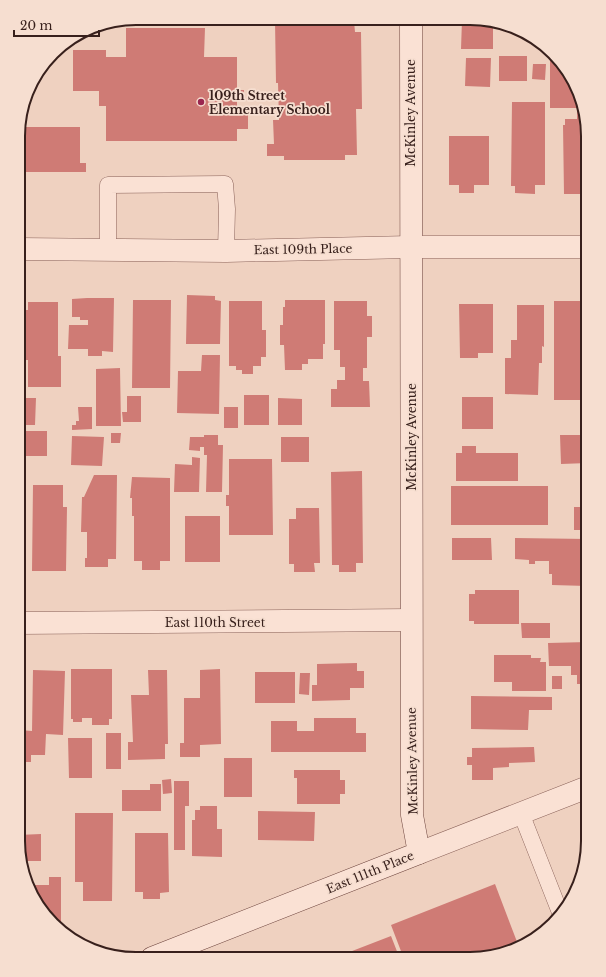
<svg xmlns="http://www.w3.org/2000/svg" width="606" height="977" viewBox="0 0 606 977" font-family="'Libre Baskerville',serif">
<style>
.building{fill:#cf7b75}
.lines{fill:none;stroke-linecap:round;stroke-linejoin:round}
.lane-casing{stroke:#896158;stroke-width:17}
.street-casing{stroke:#896158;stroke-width:23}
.secondary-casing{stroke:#6b423b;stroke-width:23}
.lane{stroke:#fae1d4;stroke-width:16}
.street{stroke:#fae1d4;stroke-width:22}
.secondary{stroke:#fae1d4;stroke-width:22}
.poi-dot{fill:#9a264f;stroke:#f6ded0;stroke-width:1.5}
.labels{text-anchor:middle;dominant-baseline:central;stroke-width:3.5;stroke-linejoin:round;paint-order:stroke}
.poi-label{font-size:12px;font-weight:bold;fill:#38201c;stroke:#f6ded0;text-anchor:start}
.street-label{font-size:12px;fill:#38201c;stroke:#f6ded0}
.rim{fill:none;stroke:#38201c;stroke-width:2}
</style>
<rect width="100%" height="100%" fill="#efd1c0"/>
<path class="building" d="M462,20L493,21V49H461Z
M275,21H354L355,32H361L362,109H356L357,155H345V160H284V156H267V144H274L273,120H279L278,83H276Z
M126,28H205L204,57H237V90H244V95H237V109L248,110V129H237V141H106V106H99V91H73V50H106V57H126Z
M499,56H527V81H499Z
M550,56H552L579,91L581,100L580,107L583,109L588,136V186H582V194H564L563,125H565V119H577V108H550Z
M466,58H491L490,87L465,86Z
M533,64H546L545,80L532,79Z
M512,102H545V185H535V194L515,193V186H511Z
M19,127H80V163H86V172H19Z
M449,136H489V185H474V193H459V185H449Z
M187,295L215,296V300L221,301L220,344H186Z
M87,298H114L113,352L102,351V356H88V349H68L69,325H88V320H80V317H72V299Z
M133,300H171L170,388H132Z
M285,300H325V344H323V359H308V364H302V370H285L284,345H280V325H283V307H285Z
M229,301H262V330H266V357H261V366H253V374H242V370H236V366H229Z
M334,301H367V316H372V337H367V368H363V381H369L370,407H331V389H337V380H345V367H340V350H334Z
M554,301H586V400H554Z
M28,302H58V356H61V387H28V360H26V310H28Z
M459,304H493V353H478V358H460Z
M517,305H544V347L542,346V363H539L538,395L505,394V358H511V340H517Z
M202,355H220L219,414L177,413L178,371H201Z
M120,368L121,426H96V369Z
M244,395H269V425H244Z
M127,396H141V422H123L122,412H127Z
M462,397H493V429H462Z
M19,398H36L35,425H19Z
M278,398L302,399V425H278Z
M78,407H92V429L72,430V425H76V421H79Z
M224,407H238V428H224Z
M19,431H47V456H19Z
M111,433H121L120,443H111Z
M204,435H218V445H223L222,492H206L207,455H204V447H200V451L189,450L190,437H204Z
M560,435H588V463L561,464Z
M72,436L104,437L102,466L71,465Z
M281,437H309V462H281Z
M462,446H476V453H518V481H456V453H462Z
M192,457L200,458L199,492H174L175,464L192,465Z
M229,459H272L273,535H229V506H226V495H229Z
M362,471L363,563H356V572H339V565H332L331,472Z
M94,475H117L116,559H108V567H85V558H87V532H81L82,497H84Z
M132,477L170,478V561H160V570H142V561H134V516H132V498H130Z
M33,485H63V507H67L66,571H32Z
M451,486H548V525H451Z
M574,507H588V530H574Z
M296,508H319L320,563H314L315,572H294V564H289V519H296Z
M185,516H220V562H185Z
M452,538H491L492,560H452Z
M515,538L588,539L587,586L552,585V574H549V561H535V564H529V560L515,559Z
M475,590H519V624H474V621H469V594H475Z
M521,623H550V638H522Z
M588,642V684H577V675H571V666H549L548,643Z
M494,655H531V658H541L540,662H546V691H512V682H494Z
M357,663V671H364V688H350V700L312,701V685H317V664Z
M71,669H112V719H109V725H92V718H82V722H73V719H71Z
M220,669L221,744L200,745V757H180V743H184V698H200V670Z
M33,670L65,671L63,735L46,734L45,755H31V762H19L20,730L32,731Z
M148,670H167L168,744H165V759L128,760V742H133L131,695H149Z
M255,672H295V703H255Z
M300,673H310L309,695L299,694Z
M552,676H562V689H552Z
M471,696L552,697V710H529L528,730L471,729Z
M314,718H356V733H366V752H271V721H297V731H314Z
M106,733H121V769H106Z
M68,738H92V778H69Z
M534,747L535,762L509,763V767L493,768V780H472V765H467V757H472V748Z
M224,758H252V797H224Z
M294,770H340V780H345V794H340V804H297V778H294Z
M171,779L172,793L163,794L162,780Z
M174,781H189V806H185V850H174Z
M150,784H161V811H122V790H150Z
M200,806H217V829H222V857L192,856V820H195V810H200Z
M258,811L315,812L314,841L258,840Z
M75,813H113L112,901H83V882H75Z
M135,833H168L169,892L160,893V899H143V892H135Z
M41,834V861H22L18,843V835Z
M49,877H61V931L30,890V885H49Z
M495,884L519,947L515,950L470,959H404L391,925Z
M391,936L400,959H334V958Z"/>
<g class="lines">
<defs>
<path id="lane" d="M108,250V185L225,184L227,209L226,251
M521,813L561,915"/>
<path id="street" d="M19,249L226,251L410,247H588
M18,623L411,620
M419,853L588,787"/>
<path id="secondary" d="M152,958L419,853L412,815L411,20"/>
</defs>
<use href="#lane" class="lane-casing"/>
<use href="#street" class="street-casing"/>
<use href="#secondary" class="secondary-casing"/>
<use href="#lane" class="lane"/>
<use href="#street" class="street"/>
<use href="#secondary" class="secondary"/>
</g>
<circle class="poi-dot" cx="201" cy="102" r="4"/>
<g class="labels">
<g class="poi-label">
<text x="209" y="95">109th Street<tspan x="209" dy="14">Elementary School</tspan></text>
</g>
<g class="street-label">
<text transform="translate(410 113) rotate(-90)">McKinley Avenue</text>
<text transform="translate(303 249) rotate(-1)">East 109th Place</text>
<text transform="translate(411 437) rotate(-90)">McKinley Avenue</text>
<text x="215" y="622">East 110th Street</text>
<text transform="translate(412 761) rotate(-91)">McKinley Avenue</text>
<text transform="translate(370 872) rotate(-22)">East 111th Place</text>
</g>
</g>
<path d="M0 0H606V977H0ZM136 25H470A111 111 0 0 1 581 136V841A111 111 0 0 1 470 952H136A111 111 0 0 1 25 841V136A111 111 0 0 1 136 25Z" fill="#f6ded0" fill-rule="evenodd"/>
<path class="rim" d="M136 25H470A111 111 0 0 1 581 136V841A111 111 0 0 1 470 952H136A111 111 0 0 1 25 841V136A111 111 0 0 1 136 25Z"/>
<path d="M14 30v6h85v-6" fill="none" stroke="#38201c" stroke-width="2"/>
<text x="20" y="30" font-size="12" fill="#38201c" stroke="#f6ded0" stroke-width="3" paint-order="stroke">20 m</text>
</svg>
